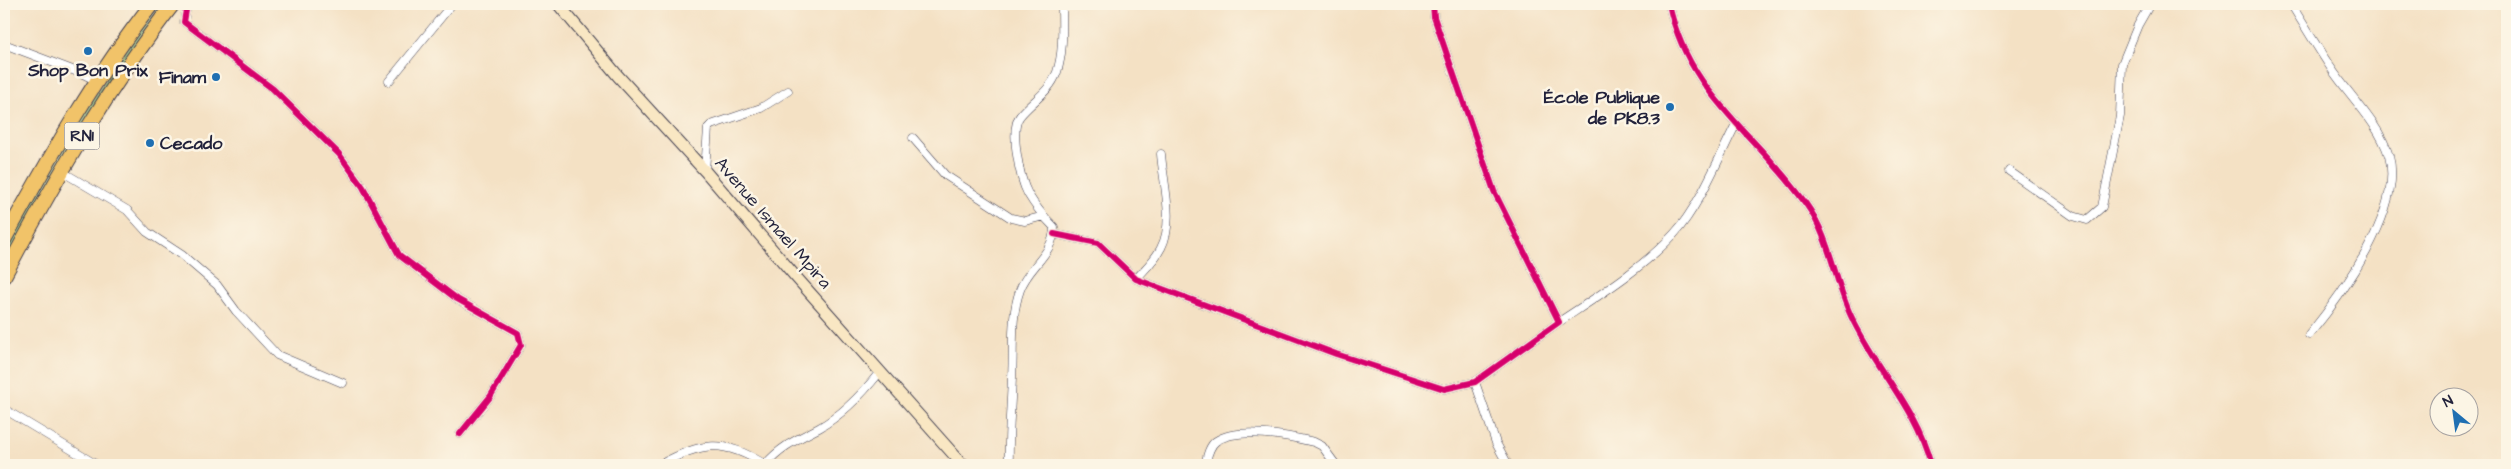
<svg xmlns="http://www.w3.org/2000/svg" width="2511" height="469" viewBox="0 0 2511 469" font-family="'Architects Daughter',sans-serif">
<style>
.green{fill:#96c97a;stroke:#5c765a}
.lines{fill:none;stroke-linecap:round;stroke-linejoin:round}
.minor-casing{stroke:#423f50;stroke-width:9}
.secondary-casing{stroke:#423f50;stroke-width:13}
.trunk-casing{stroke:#423f50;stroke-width:16}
.minor{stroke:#fff;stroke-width:8}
.secondary{stroke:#f9e7c3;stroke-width:11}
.trunk{stroke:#f1c369;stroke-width:14}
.cycleway-casing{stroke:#fcf5e5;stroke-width:9}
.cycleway{stroke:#d6006c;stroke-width:6}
.poi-dot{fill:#1f6fb2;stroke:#fcf5e5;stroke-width:2}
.labels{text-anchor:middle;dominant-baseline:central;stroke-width:5;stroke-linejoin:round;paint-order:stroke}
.shield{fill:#fcf5e5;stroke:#63616e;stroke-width:1}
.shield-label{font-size:16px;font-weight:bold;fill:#22223b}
.poi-label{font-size:18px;font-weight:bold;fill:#22223b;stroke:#fcf5e5;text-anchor:end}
.street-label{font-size:18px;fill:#22223b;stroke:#fcf5e5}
</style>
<rect width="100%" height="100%" fill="#fcf5e5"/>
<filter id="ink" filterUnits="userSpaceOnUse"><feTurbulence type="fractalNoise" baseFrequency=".02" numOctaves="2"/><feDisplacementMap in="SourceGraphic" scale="10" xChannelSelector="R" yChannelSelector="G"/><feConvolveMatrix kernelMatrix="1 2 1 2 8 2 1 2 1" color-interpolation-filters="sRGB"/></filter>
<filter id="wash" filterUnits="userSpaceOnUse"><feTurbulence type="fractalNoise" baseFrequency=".0096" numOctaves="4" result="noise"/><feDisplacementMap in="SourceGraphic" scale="20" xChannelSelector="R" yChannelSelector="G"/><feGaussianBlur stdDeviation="1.12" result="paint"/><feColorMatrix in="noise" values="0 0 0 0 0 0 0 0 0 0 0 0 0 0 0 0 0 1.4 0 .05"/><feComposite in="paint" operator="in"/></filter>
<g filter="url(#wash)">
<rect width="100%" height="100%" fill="#f4e1c4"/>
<path class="green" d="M159,4H166L4,264V252C51,167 99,82 159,4Z"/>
</g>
<g filter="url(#ink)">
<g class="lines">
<defs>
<path id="minor" d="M187,4L184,22L273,89L339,154L363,187L399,255L457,299L518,333L521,345L490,397L460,434
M1669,4C1688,95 1756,133 1806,204C1830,237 1834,279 1851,316C1875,368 1916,408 1931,465
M2291,4C2304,25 2317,47 2331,68C2350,97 2379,123 2389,156C2404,209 2341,296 2309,335
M4,44L83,74L97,81
M389,81L452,4
M913,138L945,175L1011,218L1025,221L1044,216
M61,171L127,210L147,232L182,255L217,285L236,311L277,355L343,383
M705,171L708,128L711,125L761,108L788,91
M2009,171L2073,216L2087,220L2102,207L2120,116L2122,64L2138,25L2150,4
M1054,234L1098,243L1136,279L1336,354L1444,389L1475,382L1559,322L1494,191L1434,17L1433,4
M1136,279C1145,269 1155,260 1161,248C1175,222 1163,182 1161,154
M1559,322C1598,296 1642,269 1674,234C1699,207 1719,157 1736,124
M1475,382L1496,443L1508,465
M4,409L97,465
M659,465C703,442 722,438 766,465
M765,465C781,446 798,439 819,428C842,415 863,393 879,373
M1009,465C1008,435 1011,407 1012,377C1014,348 1010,318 1020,290C1028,266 1054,255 1054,227C1044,217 1035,206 1028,194C1020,179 1009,129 1020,116C1032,101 1050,92 1057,72C1064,51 1062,26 1062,4
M1205,465C1207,457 1209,446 1216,441C1239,426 1288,436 1314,442L1322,446L1336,465"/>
<path id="secondary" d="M558,4L618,76L705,171L795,276L963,465"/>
<path id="trunk" d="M4,240C49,159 94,77 152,4
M4,276C54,182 107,89 173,4"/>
</defs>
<use href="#minor" class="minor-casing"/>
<use href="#secondary" class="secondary-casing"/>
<use href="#trunk" class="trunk-casing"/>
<use href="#minor" class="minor"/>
<use href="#secondary" class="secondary"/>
<use href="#trunk" class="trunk"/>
<defs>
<path id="cycleway" d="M187,4L184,22L273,89L339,154L363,187L399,255L457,299L518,333L521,345L490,397L460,434
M1669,4C1688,95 1756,133 1806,204C1830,237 1834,279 1851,316C1875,368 1916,408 1931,465
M1054,234L1098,243L1136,279L1336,354L1444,389L1475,382L1559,322L1494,191L1434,17L1433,4"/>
</defs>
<use href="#cycleway" class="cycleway-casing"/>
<use href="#cycleway" class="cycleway"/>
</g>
</g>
<g class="poi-dot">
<circle cx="88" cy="51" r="5"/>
<circle cx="216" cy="77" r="5"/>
<circle cx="1670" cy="107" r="5"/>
<circle cx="150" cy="143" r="5"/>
</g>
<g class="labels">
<rect class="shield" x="64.5" y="122.5" width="35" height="27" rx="4"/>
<g class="shield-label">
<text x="82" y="136">RN1</text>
</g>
<g class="poi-label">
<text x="88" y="70" text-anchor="middle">Shop Bon Prix</text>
<text x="206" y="77">Finam</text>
<text x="1660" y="97">École Publique<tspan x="1660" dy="21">de PK8.3</tspan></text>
<text x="160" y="143" text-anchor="start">Cecado</text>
</g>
<g class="street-label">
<text transform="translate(773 223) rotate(49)">Avenue Ismael Mpira</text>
</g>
</g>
<rect width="2511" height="469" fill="none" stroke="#fcf5e5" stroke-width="20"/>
<g transform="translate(2454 412) rotate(331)"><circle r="24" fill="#fcf5e5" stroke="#a5a1a1"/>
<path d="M0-4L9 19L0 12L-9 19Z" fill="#1f6fb2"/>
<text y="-8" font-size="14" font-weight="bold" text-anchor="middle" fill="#22223b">N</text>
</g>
</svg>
